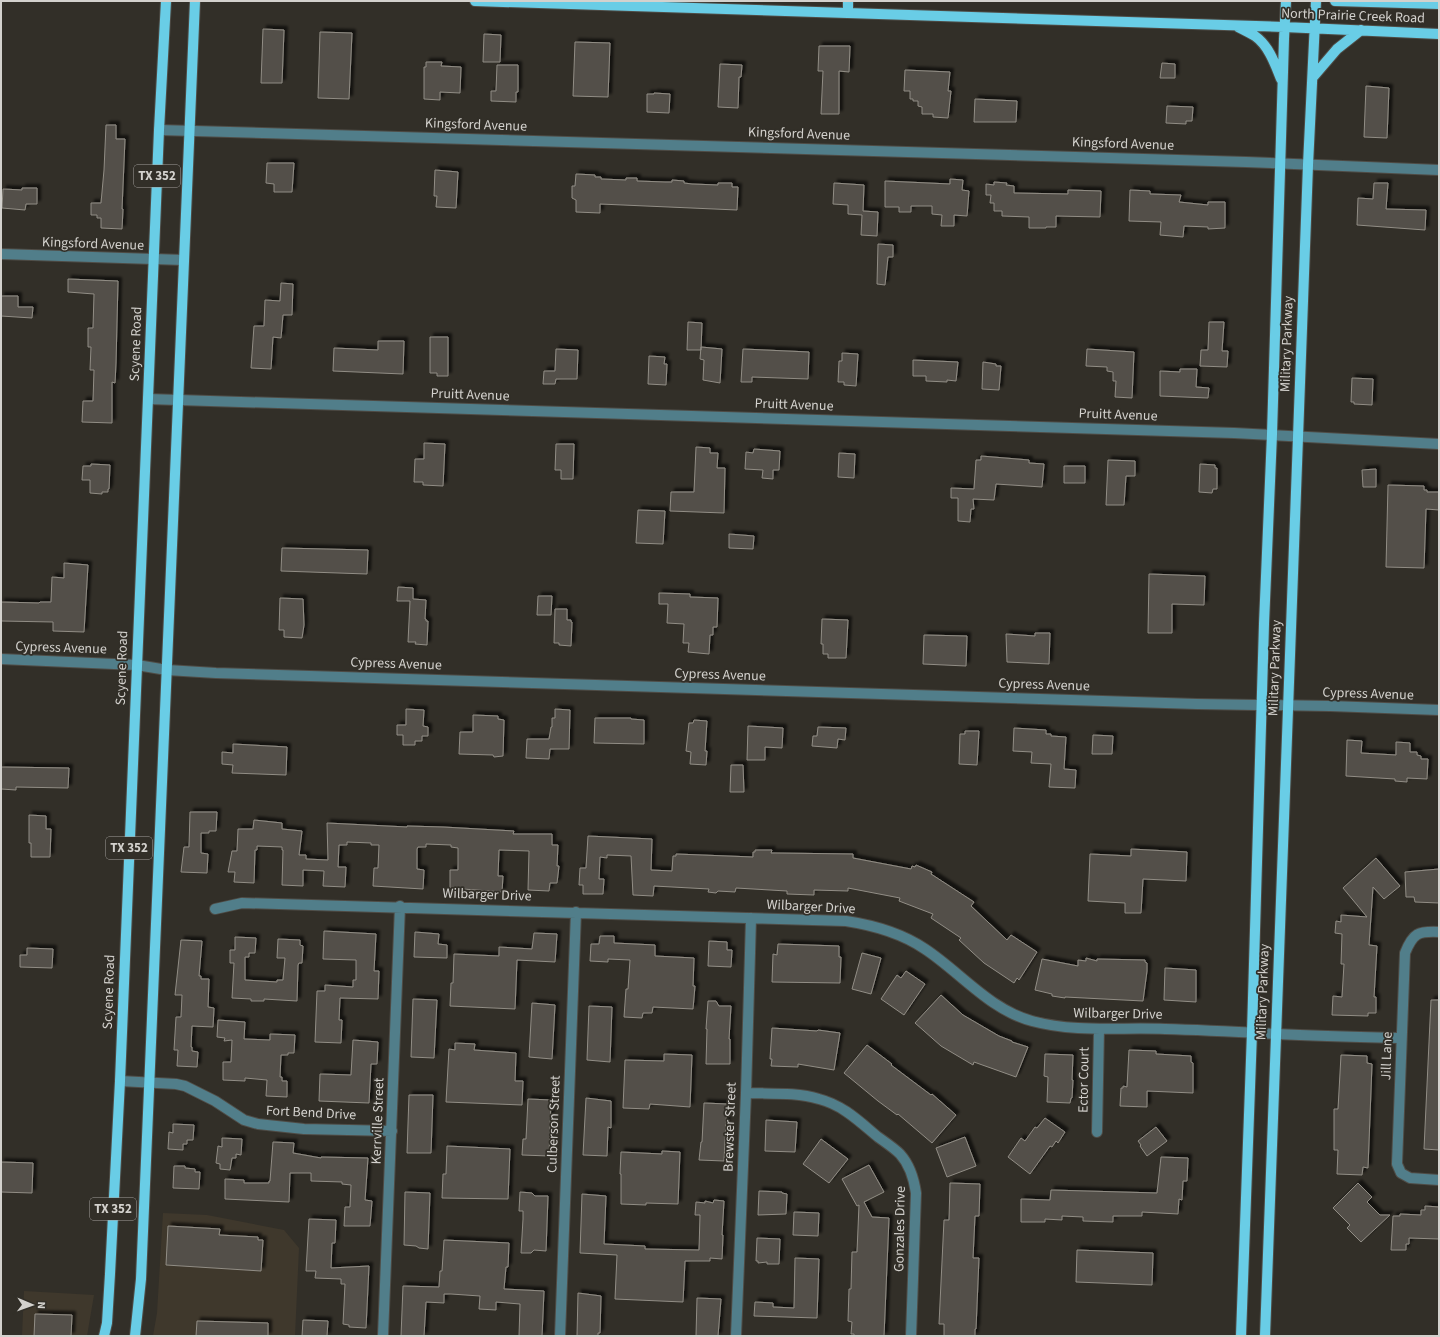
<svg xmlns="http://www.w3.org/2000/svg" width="1440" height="1337" viewBox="0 0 1440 1337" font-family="'Source Sans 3',sans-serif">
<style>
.built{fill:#3f382c}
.building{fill:#534f49;stroke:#918d85;filter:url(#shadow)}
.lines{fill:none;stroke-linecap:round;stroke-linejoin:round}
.minor-casing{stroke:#4f4c46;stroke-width:12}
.major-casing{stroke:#4f4c46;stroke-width:12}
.minor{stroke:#517e8a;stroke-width:10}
.major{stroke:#69cde6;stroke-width:10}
.labels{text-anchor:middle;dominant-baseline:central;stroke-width:3.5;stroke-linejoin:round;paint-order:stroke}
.shield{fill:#322f28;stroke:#a3a09c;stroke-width:1}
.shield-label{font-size:13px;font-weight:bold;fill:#d3d1cd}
.street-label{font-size:14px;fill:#d3d1cd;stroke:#322f28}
</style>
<defs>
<filter id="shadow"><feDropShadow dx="3.5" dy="-3.5" stdDeviation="1" flood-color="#0009"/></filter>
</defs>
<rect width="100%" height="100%" fill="#322f28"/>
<path class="built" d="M163,1213L207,1215L284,1230L299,1248L295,1336H153L157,1313Z
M24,1291L94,1295L87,1336H22Z"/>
<path class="building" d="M263,29L284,30L282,83H261Z
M320,32L352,33L349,99L318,98Z
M484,34L501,35L500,62H483Z
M575,42L610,43L608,97L573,96Z
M819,46H850L849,72L839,71V114H821L823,71H818Z
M426,62H442L441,66L461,67L460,93L440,92V100L424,99V67H426Z
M1162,63L1175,64V78H1160Z
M720,64L742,65L741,77H739L738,108L718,107Z
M497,65H518V92H516V102L491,101V91H496Z
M905,70L950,72L948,91H951L948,118L933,117V114H922V107L918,106V101H913V99H910V91H904Z
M1366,86L1389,88L1387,138L1364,137Z
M654,93L670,94L669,113L647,112V94H654Z
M975,99L1017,101L1016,122H974Z
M1167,106L1193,107L1192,121H1186V124L1166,123Z
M106,125H116V139H125L122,209H123L122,229L101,228V218H97V215H91V203H101L104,170Z
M267,163H294L292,192H274V184L266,183Z
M435,170L458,172L456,208L436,207L437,196H434Z
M576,174L595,175V177H601V179L626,180V178H637V181L665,182H672V180L684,181V183L692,184L718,185V183H732V187H738L737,210L600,204V213L576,212V200L572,198V186H575Z
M950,179L963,180L962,190L969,191L967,216L954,215V226H941L942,215L932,214V206H911V212H899V207H885V181L950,184Z
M994,182L1007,183L1006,185L1014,186V193L1068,194V190L1101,191L1100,217L1056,216V227H1046V228H1029V217L1002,216V211H994V203H990L991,195H986V184L994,185Z
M834,183L864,185L863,211L878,212L877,236L861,235L862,215L848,214V205L833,204Z
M1374,183H1388L1386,209L1426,210L1425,230L1357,225L1358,198L1373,199Z
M22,188H37V204H26L25,210L2,208L3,189L22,190Z
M1130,190L1150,191V194L1181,195L1179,202L1208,205V202H1225V228L1208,229V227L1184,226L1183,237L1160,235L1161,222L1129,221Z
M878,244L893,245V257H888L885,285L877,284Z
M68,279L118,281L116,363L115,383L112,382V423L82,422L83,401H93L94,370H90L91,347H88V328H93L94,294L68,292Z
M281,283L293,284L292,315H283L281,338L273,337L271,369L251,368L254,326H264L265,300L280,301Z
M1,296H18V307H33L32,318L1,316Z
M688,322L702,323L701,350H687Z
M1209,322H1224L1222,351H1228L1227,367L1200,366L1201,350H1208Z
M430,337H448V376H437V373H430Z
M378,341H404L403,374L333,371L334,348L378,350Z
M701,347L722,349L720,383L703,380L704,360L700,359Z
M556,349L578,350L577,379H556L555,384H543L544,371H555Z
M743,349L809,352L808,379L752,377V382H741Z
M1087,349L1134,352L1132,398L1115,397L1116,381H1113V372L1107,371V367L1086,366Z
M842,353L858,354L856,386L844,385V382H838L839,361H842Z
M649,356L665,357L664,364H667L666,385L648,384Z
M913,360L958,362L956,381L947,380V382L926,381V376H913Z
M983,362L996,364V366H1001L999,390L982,389Z
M1180,369H1197L1196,387L1209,388L1208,398L1160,396V371L1180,372Z
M1352,378L1373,379L1372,405L1354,404V402H1351Z
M424,443L445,444L443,486L423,485V482H414L415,459H424Z
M556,444H574L573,479H561V470H555Z
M696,447L710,448V453H718L717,468H725L724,513L670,511L671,492H694Z
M754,449L780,451L779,470H773V479L762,478L763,470L745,469L746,452L753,453Z
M839,453L855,454L854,478L838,477Z
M981,456L1029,460V463L1044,464L1042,487L996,484L994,500L973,499L974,509H971L970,522L958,521V498H951V488L974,489L976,460H981Z
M1108,460L1135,461V476H1126L1124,505H1106Z
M91,464L110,465L109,489H108V492H102V494L90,493V480H82L83,466H91Z
M1200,464L1215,465V468H1217V489H1213L1212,493L1199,492Z
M1064,466H1085V483H1064Z
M1376,469V487H1363L1362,470Z
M1388,485L1424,486V490H1427V492H1439V510L1426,509L1424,568L1386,567Z
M638,510L665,511L663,544L636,543Z
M729,534L754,536L753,549L729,548Z
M282,548L368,550L367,574L281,571Z
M64,563L88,565L84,632L53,631V622L1,621V602L39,603L40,602H51L52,577L64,578Z
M1149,574L1205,576L1204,605L1172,604V633H1148Z
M398,587L413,588V599L426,600L425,619H426V621H428L427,645L415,644L416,642H408L410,601H397Z
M659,593L690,594V597L718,598L717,627H713V635H710L709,654L688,652L689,643H683L684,624L667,623L668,604H659Z
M538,596H552L551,615H537Z
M280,598L303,599L304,625L302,638L284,637V630H279Z
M555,609H567V620H571V622H572L571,646L559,645V643H554Z
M822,619L848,620L846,658H828V654H823V644H821Z
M1035,633H1050L1049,664L1007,662L1006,634L1035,636Z
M924,635L967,636L966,666L923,664Z
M406,709L424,710L423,726L428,727V736H422V741H415V745H403V735H397V725H406Z
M555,709L570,710L569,749H550L549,759L526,758L527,739H549L551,727H552V718H555Z
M473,715L498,716V719L504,720L503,756L494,757L493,755L459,754L460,732H473Z
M595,718H631V719L644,720V744L594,743Z
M694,720L707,721L705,751H707L706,765L690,764L691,752L686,751L689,723H693Z
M748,726L783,728L782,748L765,747V760H747Z
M818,727L846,728L845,740L838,739L837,748L812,746L813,736H817Z
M1014,728L1046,730V734H1051V736L1066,737L1064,769L1076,770L1075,788L1049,787L1051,764L1031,763L1032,752L1013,751Z
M965,731H979L977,765L959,764L960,734H965Z
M1093,735L1113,736L1112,754H1092Z
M1347,740L1362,741L1361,753L1396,755V742L1410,743V752H1417V755L1421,756V759H1428L1427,779L1407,778V782L1395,781V779L1346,776Z
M233,744L287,747L286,775L232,773L233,765L222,764V752L233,753Z
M731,765H743L744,792H730Z
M1,767L69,768L68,788L16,787V790L1,789Z
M190,812H217L216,831H209V833H201V853L208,854L207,873L181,872L184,847H189Z
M29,815L46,816V829H51L50,857H31V843H29Z
M254,820L282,823V829L302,831L299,855H306V859L328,860L327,823L407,827V826L443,827L514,831L513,834H552V845H558L557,866H559L557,883H550L549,891L528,890L529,851L499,850L498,876H503L502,892L450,888V870H458V848L451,847V845L426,844V847H418L417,849V869L424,870L423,889L373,886L374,868H378L379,845H371V843L347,842V845H339L338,867H346L345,887L323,886L324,871L303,870V886L282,885L283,850H282V847L257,846V850H255L254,883L234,882L235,872H228L232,851H237L238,829H253Z
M588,836L652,839L651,870L672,871L673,856H676V854L753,857V852H755V850H772L771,853H775L853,854V858L911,869L912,866L915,867L916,865L932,872L931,874L974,902L971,906L1007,940L1011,935L1037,952L1019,980L1017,978L1014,983L984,963L959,940L961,938L931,918L933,914L899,901L900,898L848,888V891L814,890V895L787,894V891L736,888L735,892L718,891L716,893L708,892L709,889L654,886L653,896L633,895L631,856L607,855V858L600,857L599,879H604L603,894H583V885H579L580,868H586Z
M1131,849L1187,852L1186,881L1143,879L1141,913H1125V903L1088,901L1090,854L1131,856Z
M1376,858L1400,886L1384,899L1373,887L1369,945L1377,946L1374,997H1376V1013H1368V1016L1332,1015L1333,996L1342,997L1344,964H1341L1342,934L1335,933L1336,921L1341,922V915L1367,917L1343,888Z
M1439,869V903L1415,902L1414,897H1406L1405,872Z
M324,931L376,934L374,971H379L378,999L340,998L339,1020H342L341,1043L315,1042L317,991H325V985L353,987V980H356V960L323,959Z
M415,932L439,934L438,944L447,945V958L414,957Z
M534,933L557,934L555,962L517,960L515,1009L450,1006L451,983H453L454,954L499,956V947L532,949Z
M600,936H614V943L655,945V956L694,958L693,986H695L693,1009L653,1007L652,1013H643L642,1018L624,1017L626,989H628L630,960L608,959V962L590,961L591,944H599Z
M235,937L256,938L255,953H249V957H245V980L277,982V980H283L285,958H277L278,939L300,940V945L303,946L302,963H299L298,965L297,1001L264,999V1001H251V999L232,998L234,963H230V950H235Z
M181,940L202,941L199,976H201V979H209L208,1007L214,1008L213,1027L192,1026L191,1047H192V1051L198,1052L197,1067L177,1066L178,1050H174L176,1017H181L182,995H175Z
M709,941L727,942V950H732L731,967L708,966Z
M778,944L839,946V957H841L840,983L772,982L773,954L777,955Z
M27,948L53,949L52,968L20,967V955H27Z
M862,953L881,958L871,994L852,989Z
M1086,958L1097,961V959L1145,960V962L1147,963V971L1143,1001L1065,997V998L1052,996V994L1035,990L1042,959L1078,966V960L1086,961Z
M1165,968L1196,970V1002L1164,1000Z
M906,971L925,984L904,1015L881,999L897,975L901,978Z
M941,995L963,1015L999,1036L1012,1041V1042L1028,1047L1016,1077L974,1062L973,1065L941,1046L915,1023Z
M413,999L437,1000L434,1058L411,1057Z
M1431,1000H1439V1150L1424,1149Z
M708,1001H716L719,1006H731L729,1039H730V1064H706L707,1029H706Z
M532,1003L555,1005L552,1059L529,1057Z
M589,1006L612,1007L610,1062L587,1060Z
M218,1020L245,1022L244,1039L270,1040V1034L295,1035L294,1053H288V1055H281L280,1077H282V1081H287V1097L266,1096L267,1080L245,1078V1081L223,1080V1062H231L232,1040L224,1041L225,1038L217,1037Z
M772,1028L817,1031L818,1030L840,1033L834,1070L798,1064V1067L771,1066L772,1059H770Z
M353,1040L378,1042L377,1064H371L369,1103L319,1101L320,1074L351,1075Z
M455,1043L475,1044L474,1050L516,1053L515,1081H523L522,1105L446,1102L449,1049L455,1050Z
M867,1045L892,1064L891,1065L931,1095L932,1094L956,1115L932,1143L898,1114L897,1115L878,1101L844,1073Z
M1129,1050L1156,1051V1054L1191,1056V1062L1193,1063V1093L1147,1091V1107L1120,1106L1121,1088H1123V1086L1127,1087Z
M664,1054L692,1055L690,1107L650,1104L649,1109L623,1108L625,1060L664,1061Z
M1045,1054L1073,1055L1072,1080H1073L1072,1098H1071L1070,1103L1047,1102L1048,1077L1044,1076Z
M1341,1055L1367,1056V1063L1372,1064L1368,1168L1363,1167L1362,1175L1337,1174L1338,1150H1334V1109H1338Z
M409,1095H433L431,1153H407Z
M586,1098L611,1101V1128L608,1127L607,1156L583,1155Z
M528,1099L551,1100L549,1156L522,1155L523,1139H526Z
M704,1103L727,1104L724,1161L699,1160L701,1142H702Z
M1045,1118L1065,1132L1058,1143L1056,1141L1052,1147L1050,1146L1030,1174L1008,1157L1021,1138L1025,1141L1035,1127L1037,1128Z
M766,1120L797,1122L795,1152L765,1151Z
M173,1124L194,1125L193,1140H187V1144H183V1150L168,1149L169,1132L173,1133Z
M1156,1127L1167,1141L1147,1156L1140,1146L1141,1145L1138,1141Z
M965,1137L976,1166L947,1177L936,1148Z
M222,1138L242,1139L241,1155L236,1154V1158H232L230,1170L220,1169V1164L216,1163L218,1146L222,1147Z
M821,1139L848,1159L829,1183L803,1164Z
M273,1142L294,1143L293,1153L321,1158V1157L368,1158L365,1200L372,1201L370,1226H344L345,1207H350L351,1185L342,1184V1182L311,1181V1173H290L289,1202L225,1199V1179L244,1180V1183H269V1181H270Z
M447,1146L510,1149L508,1199L442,1198L443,1174H446Z
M662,1151L680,1152L678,1204L646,1203V1205L621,1204V1174H620L621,1152L662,1154Z
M1161,1157L1188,1158L1187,1181H1183L1182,1200L1179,1199L1178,1214L1142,1212V1216H1113V1222L1083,1221V1217L1062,1216V1220L1045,1219V1222H1021V1199L1050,1200L1051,1190L1157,1193Z
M1,1162L33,1163L32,1193L1,1192Z
M869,1165L884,1192L864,1202L872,1217L889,1218L884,1336H854V1334H851L852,1322L848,1321L849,1289H851L852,1252H857L859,1205L857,1206L842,1179Z
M174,1166H185V1168L195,1169V1172H200L199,1189L173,1188Z
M950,1183L980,1184L979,1216H975L973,1258H979L976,1329H975V1336H944V1324H939L944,1220H949Z
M1358,1183L1372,1197L1367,1202L1380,1215H1390L1361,1242L1347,1228L1350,1225L1333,1208Z
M759,1191L782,1192V1193L787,1194L786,1214L758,1215Z
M405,1192L430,1193L428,1249L419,1248L416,1246L404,1245Z
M520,1192L532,1193L535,1196H548L546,1251L534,1250L531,1253H521L523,1219V1211H519Z
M582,1194L606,1196L604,1244L645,1246V1249L699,1250L700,1215H695L696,1202L705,1203V1201L713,1203L714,1200L724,1201L722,1235H723L722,1259L710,1258V1261H685L683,1302L615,1299L617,1255L580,1253Z
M1425,1206L1439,1207V1239L1409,1238V1244H1406V1250H1391L1393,1216H1400V1214L1421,1215V1210H1425Z
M794,1212L819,1213L818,1236L793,1235Z
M309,1219L336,1220L335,1243H332L331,1268L369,1266L366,1328L349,1327V1325L343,1324L345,1284H341V1279L315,1278L316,1271H306Z
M168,1226L220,1229L219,1235L258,1237V1240H263L261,1271L166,1265Z
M757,1238L780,1239L779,1264H767V1262L758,1263V1261H756Z
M444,1240L509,1243L508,1267H506L504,1289L544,1291L542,1336H519L520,1304L496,1302V1310L479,1309L480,1296L451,1294H444V1303L426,1302L424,1336H401L403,1286L439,1287L440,1271H442Z
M1077,1250L1153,1253L1152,1285L1076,1282Z
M795,1258L819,1259L817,1318L754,1316L755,1302L773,1303V1307L794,1308Z
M578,1293L601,1296L600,1333H598V1336H577Z
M697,1298L721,1299L718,1336H696Z
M35,1314L72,1315L71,1336H34Z
M303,1320L328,1321L327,1336H302Z
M197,1321L268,1323V1336H196Z"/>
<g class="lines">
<defs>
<path id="minor" d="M159,130L1246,162L1439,170
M1,254L184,260
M148,399L1234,433L1439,444
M1,659L137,665L167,670L216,673L1197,704L1330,706L1439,710
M215,909L242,903L846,921C872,925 903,934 925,949C960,972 990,1010 1032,1021C1076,1033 1121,1027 1165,1029C1203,1030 1240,1032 1277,1034C1318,1036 1360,1037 1401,1038
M1439,932C1418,931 1413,933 1405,953L1397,1164L1401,1173L1410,1178L1439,1180
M120,1081L176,1084L185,1086L215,1101L244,1120L258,1124L304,1129L392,1131
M746,1093C770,1094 796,1092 819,1099C843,1105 860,1122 878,1137C885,1142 894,1148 900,1154C910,1165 914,1179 916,1193L911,1336
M1097,1132L1099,1029
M383,1336L400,906
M560,1336L576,912
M736,1336L746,1093L751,918"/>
<path id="major" d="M475,1L1284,27L1439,34
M1335,1L1439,4
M848,13V1
M1238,27C1244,30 1250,33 1255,36C1269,46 1275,64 1281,79
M1313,77L1337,49L1361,30
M104,1336L107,1323L110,1274L120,1081L159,130L166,1
M135,1336L141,1279L195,1
M1241,1336L1252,1032L1264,624L1272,434L1284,39L1286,1
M1265,1336L1308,165L1316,1"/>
</defs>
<use href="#minor" class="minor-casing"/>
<use href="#major" class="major-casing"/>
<use href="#minor" class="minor"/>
<use href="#major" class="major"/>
</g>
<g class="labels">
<g class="shield">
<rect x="134" y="165" width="46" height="22" rx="3"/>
<rect x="106" y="837" width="46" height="22" rx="3"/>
<rect x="90" y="1198" width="46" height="22" rx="3"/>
</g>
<g class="shield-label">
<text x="157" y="176">TX 352</text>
<text x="129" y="848">TX 352</text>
<text x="113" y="1209">TX 352</text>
</g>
<g class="street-label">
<text transform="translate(1353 16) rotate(2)">North Prairie Creek Road</text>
<text transform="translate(476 125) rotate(2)">Kingsford Avenue</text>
<text transform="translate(799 134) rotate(2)">Kingsford Avenue</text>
<text transform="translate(1123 144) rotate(2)">Kingsford Avenue</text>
<text transform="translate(93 244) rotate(2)">Kingsford Avenue</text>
<text transform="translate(136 344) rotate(-88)">Scyene Road</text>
<text transform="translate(1287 344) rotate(-88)">Military Parkway</text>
<text transform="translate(470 395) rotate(2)">Pruitt Avenue</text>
<text transform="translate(794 405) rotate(2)">Pruitt Avenue</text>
<text transform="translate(1118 415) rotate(2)">Pruitt Avenue</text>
<text transform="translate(61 648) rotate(2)">Cypress Avenue</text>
<text transform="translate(396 664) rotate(2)">Cypress Avenue</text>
<text transform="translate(122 668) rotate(-88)">Scyene Road</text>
<text transform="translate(1275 668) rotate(-88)">Military Parkway</text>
<text transform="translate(720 675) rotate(2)">Cypress Avenue</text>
<text transform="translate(1044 685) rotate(2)">Cypress Avenue</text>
<text transform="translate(1368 694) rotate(2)">Cypress Avenue</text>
<text transform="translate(487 895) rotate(2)">Wilbarger Drive</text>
<text transform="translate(811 907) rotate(3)">Wilbarger Drive</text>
<text transform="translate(109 992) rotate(-88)">Scyene Road</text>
<text transform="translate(1263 992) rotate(-88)">Military Parkway</text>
<text transform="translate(1118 1014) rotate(1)">Wilbarger Drive</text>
<text transform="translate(1387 1056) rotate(-88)">Jill Lane</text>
<text transform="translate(1084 1080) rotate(-89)">Ector Court</text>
<text transform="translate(311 1113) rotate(3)">Fort Bend Drive</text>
<text transform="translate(378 1121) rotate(-88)">Kerrville Street</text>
<text transform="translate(554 1124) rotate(-88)">Culberson Street</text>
<text transform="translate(730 1127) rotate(-88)">Brewster Street</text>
<text transform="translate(900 1229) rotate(-89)">Gonzales Drive</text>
</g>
</g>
<rect width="1440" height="1337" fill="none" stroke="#d3d1cd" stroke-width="4"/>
<g transform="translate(32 1305) rotate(92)" stroke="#322f28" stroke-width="3" paint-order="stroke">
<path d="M0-3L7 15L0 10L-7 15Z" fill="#d3d1cd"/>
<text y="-6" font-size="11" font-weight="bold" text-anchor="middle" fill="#d3d1cd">N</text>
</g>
</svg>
